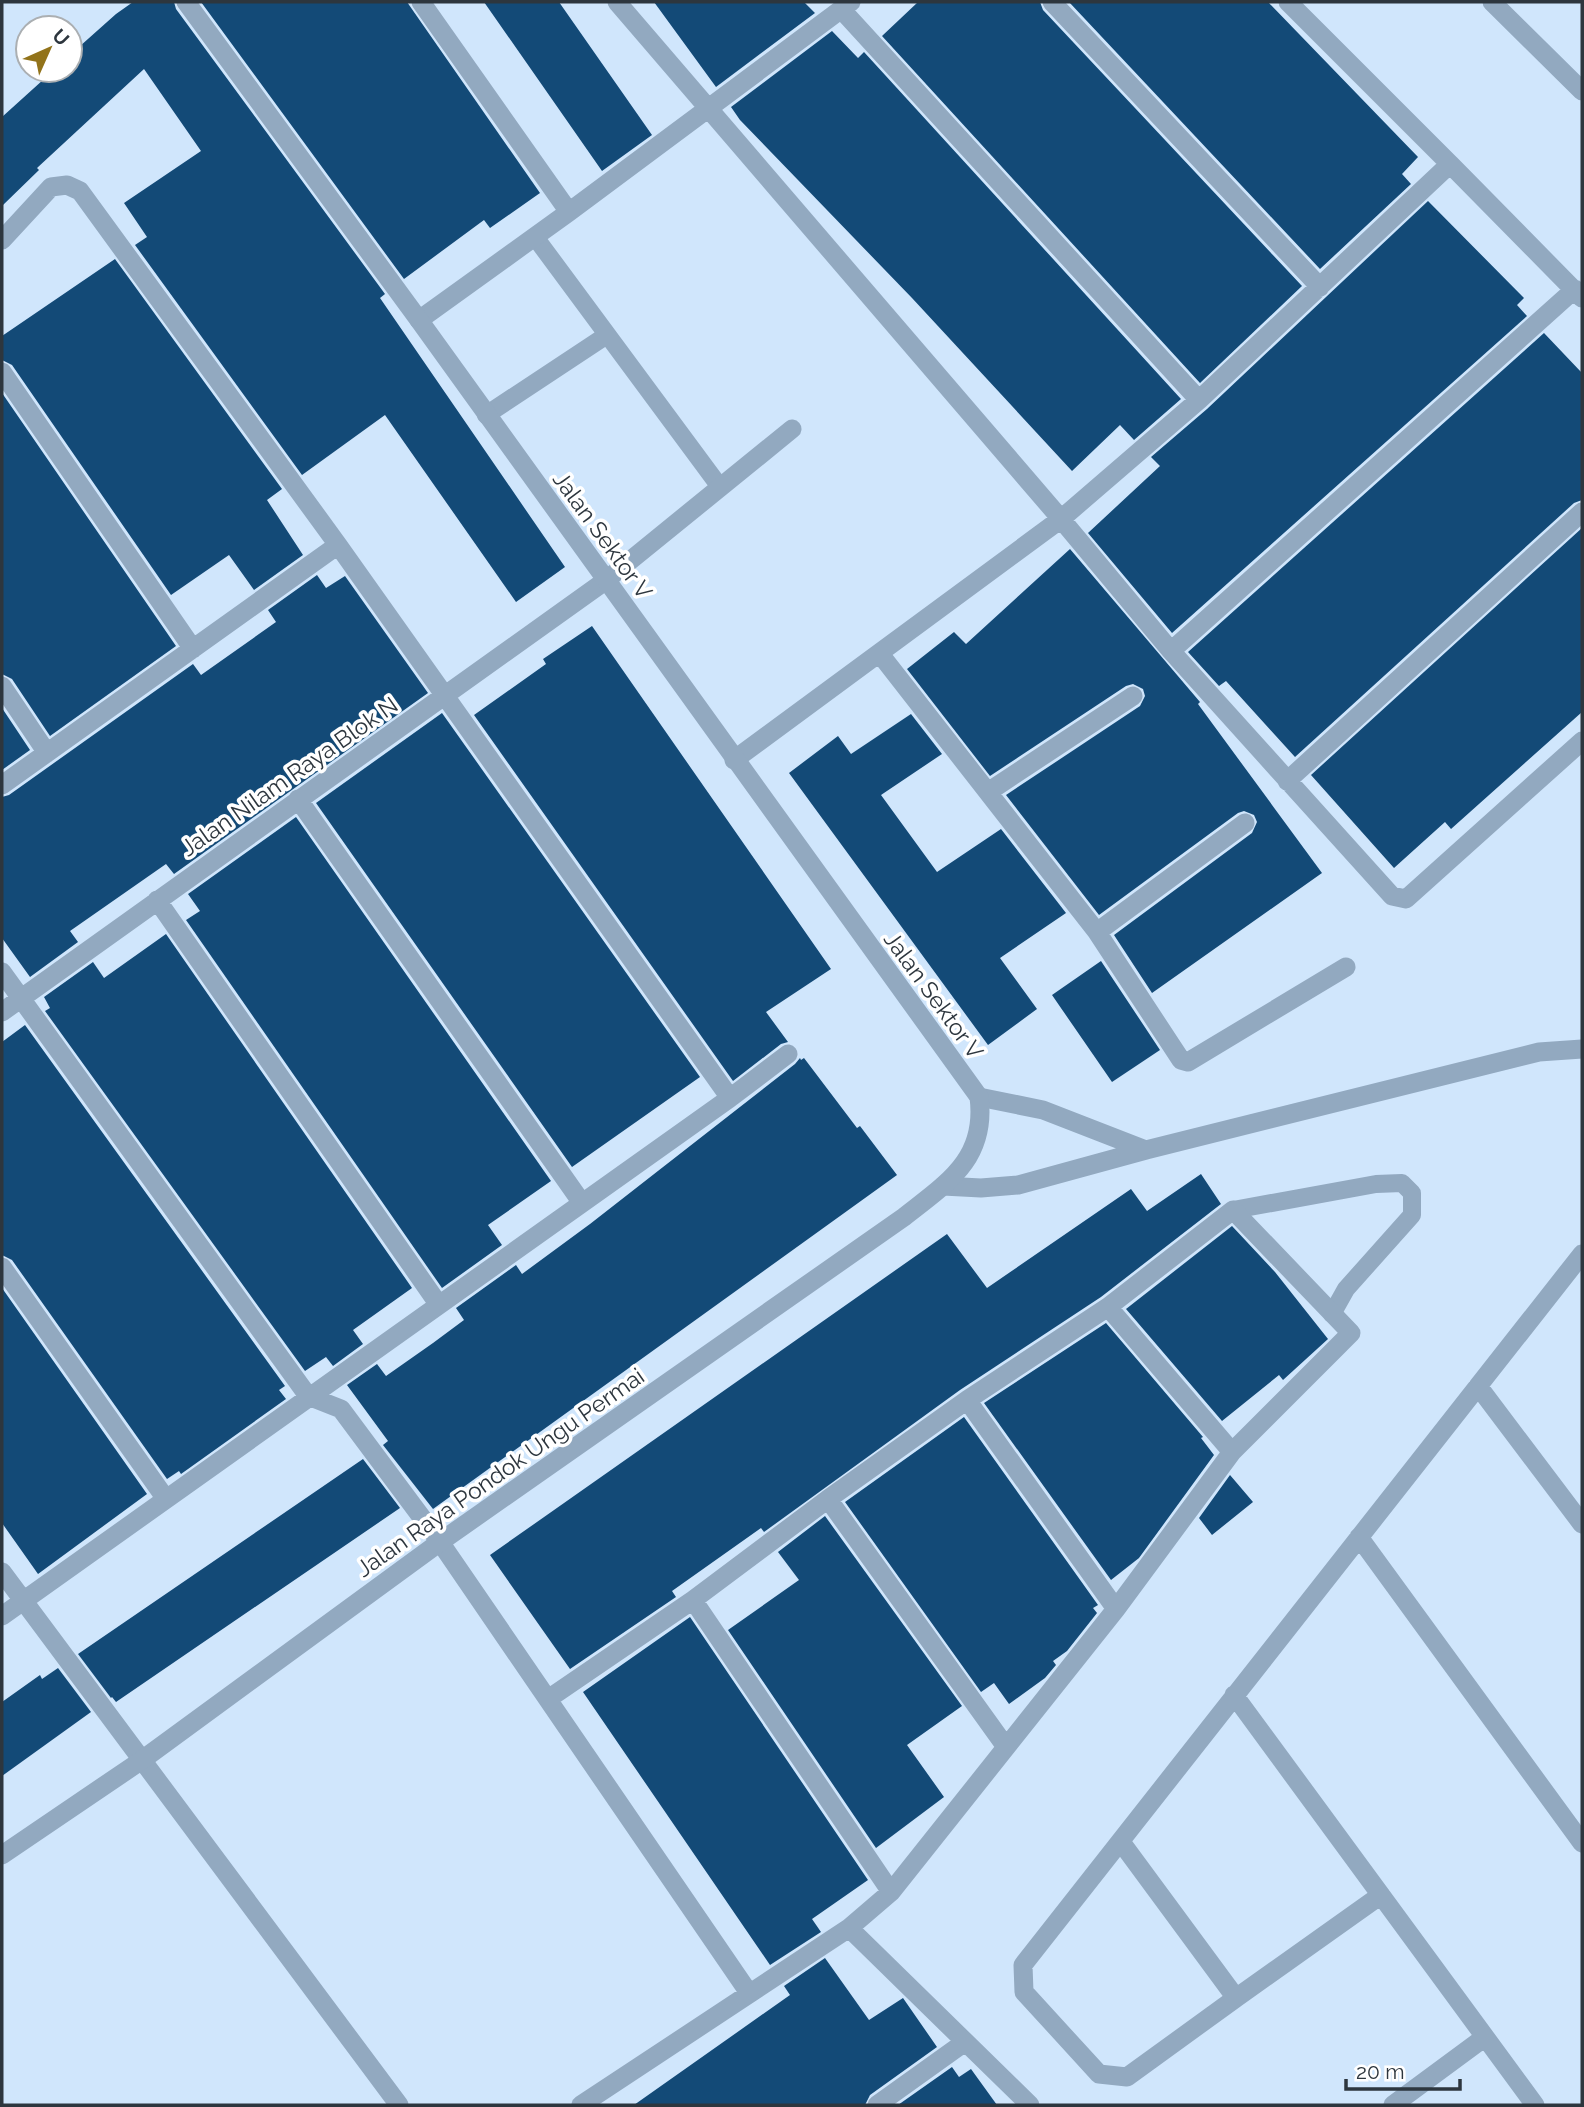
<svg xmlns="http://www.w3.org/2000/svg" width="1584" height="2107" viewBox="0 0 1584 2107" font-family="Raleway,sans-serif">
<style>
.building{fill:#134a77}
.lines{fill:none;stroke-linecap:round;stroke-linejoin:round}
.service{stroke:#92a9c0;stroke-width:18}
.minor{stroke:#92a9c0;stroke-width:19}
.tertiary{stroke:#92a9c0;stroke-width:19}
.labels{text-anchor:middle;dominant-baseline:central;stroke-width:7;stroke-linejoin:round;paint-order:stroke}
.street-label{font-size:23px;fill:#2d363e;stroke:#fff}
</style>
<rect width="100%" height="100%" fill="#d0e6fc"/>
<path class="building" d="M133,2H174L176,9L385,294L380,298L565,567L516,602L385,415L302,475L135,245L147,237L124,203L201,151L144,69L37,168L39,170L2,206V117L54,70H70V55L116,14Z
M201,2H407L540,193L490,228L484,220L404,279Z
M484,2H559L652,135L602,171Z
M654,2H804L815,13L716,87Z
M918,2H1040L1043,10L1302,286L1200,383L882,36Z
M1069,2H1268L1418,157L1402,174L1411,184L1320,269Z
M832,31L858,58L864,52L1181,399L1134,440L1120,425L1072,471L912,298L740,120L731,107Z
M1428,201L1524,298L1517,305L1527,316L1172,633L1088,533L1160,466L1151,457L1207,409Z
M115,259L282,489L267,500L303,555L254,590L229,555L171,595L12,365L2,360V336Z
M1544,333L1582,373V500L1574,503L1295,757L1226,681L1219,686L1188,652Z
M2,393L176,646L50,736L12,679L2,674Z
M1582,528V712L1451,829L1445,822L1394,868L1311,775Z
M1070,549L1200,702L1198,704L1322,873L1152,993L1114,935L1252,833L1257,822L1254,815L1244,811L1238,813L1099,915L1006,795L1140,706L1145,696L1143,689L1133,684L1126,686L990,776L907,669L954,632L966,644Z
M317,575L326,588L345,576L428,693L174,874L166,864L70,931L78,942L30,977L2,938V797L9,795L193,664L201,675L276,622L268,610Z
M592,626L831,969L766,1012L788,1042L781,1044L733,1081L474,715L546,664L543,659Z
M2,708L30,750L2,770Z
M442,713L700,1077L572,1167L316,803Z
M911,714L942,754L881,795L937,872L1001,829L1066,913L1000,958L1037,1009L988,1045L789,773L838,736L851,754Z
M296,817L551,1181L488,1225L502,1245L442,1288L186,920L200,911L188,894Z
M166,934L412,1288L353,1330L363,1344L333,1366L326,1357L305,1371L45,1011L50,1008L44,997L93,962L104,978Z
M1101,961L1160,1050L1112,1082L1052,995Z
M25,1025L285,1386L279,1390L286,1399L181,1474L179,1471L167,1479L12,1260L2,1255V1042Z
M800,1058L801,1060L804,1058L857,1128L860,1126L897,1175L433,1509L383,1445L388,1441L347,1385L377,1364L386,1376L433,1343L464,1320L456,1308L516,1265L522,1274L590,1224L795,1064Z
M1201,1174L1221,1204L1101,1297L960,1390L764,1532L761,1528L672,1591L676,1597L570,1669L490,1555L947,1234L987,1288L1131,1189L1147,1211Z
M1232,1226L1275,1272L1328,1339L1283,1380L1279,1375L1222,1421L1126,1309Z
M2,1288L147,1494L38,1574L2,1523Z
M1106,1323L1203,1437L1201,1438L1214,1455L1139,1558L1111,1580L984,1403Z
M964,1417L1098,1605L1093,1608L1097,1613L1067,1651L1053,1661L1056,1665L1045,1678L1009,1704L994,1683L981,1692L845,1502Z
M363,1459L400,1508L116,1702L112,1697L111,1698L78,1654Z
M1230,1475L1253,1502L1212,1535L1199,1518Z
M825,1516L962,1706L907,1745L944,1797L876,1848L728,1630L799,1580L778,1552Z
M690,1617L868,1880L812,1919L821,1932L770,1965L583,1692Z
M58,1668L91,1712L2,1776V1702L40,1675L42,1679Z
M825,1958L869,2020L903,1998L937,2047L870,2095L865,2105H634L790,1995L784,1986Z
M952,2067L959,2077L971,2069L997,2105H898Z"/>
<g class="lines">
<path class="service" d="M535,237L720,487
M486,415L607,335
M1233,1210L1376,1184L1402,1183L1412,1193V1215L1346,1289L1332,1314"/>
<path class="minor" d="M421,2L569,212
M617,2L1061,519L1171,651L1392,896L1406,899L1582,741
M1052,2L1320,287
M1492,2L1582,91
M841,9L1199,400
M1450,164L1582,298
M2,240L51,187L67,185L80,191L338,545L730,1098
M419,320L569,212L851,2
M2,372L193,649
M1171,651L1575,289
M880,654L1097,932L1181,1060L1188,1062L1346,967
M2,686L47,753
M734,760L1061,519L1199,400L1450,164L1288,2
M1287,781L1582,512
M2,785L338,545
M988,792L1133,696
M298,799L582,1203
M157,900L439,1305
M1097,932L1245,823
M2,972L308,1396L341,1409L440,1542L749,1993
M2,1012L605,581L792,429
M979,1097L1043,1110L1146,1150
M943,1186L981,1188L1018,1185L1146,1150L1539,1052L1582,1049
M2,1267L166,1499
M1478,1386L1582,1524
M967,1400L1116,1609
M828,1499L1006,1747
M1359,1537L1582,1843
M2,1572L399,2105
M693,1600L891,1892
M2,1616L730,1098L788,1054
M1234,1695L1535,2105
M548,1699L693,1600L828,1499L967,1400L1108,1307L1233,1210L1351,1333L1232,1452
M1121,1842L1236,1998L1381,1895
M849,1928L1030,2105
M1236,1998L1127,2077L1099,2074L1024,1992L1023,1965L1582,1254
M581,2105L849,1928L891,1892L1116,1609L1232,1452L1108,1307
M877,2105L965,2042
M1393,2105L1485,2037"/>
<path class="tertiary" d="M2,1855L142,1760L440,1542L904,1217C947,1183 987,1159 979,1097L419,320L186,2"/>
</g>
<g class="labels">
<g class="street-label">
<text transform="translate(603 535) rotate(54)">Jalan Sektor V</text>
<text transform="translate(289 776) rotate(-35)">Jalan Nilam Raya Blok N</text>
<text transform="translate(934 995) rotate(54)">Jalan Sektor V</text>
<text transform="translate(500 1472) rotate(-35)">Jalan Raya Pondok Ungu Permai</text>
</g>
</g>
<rect width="1584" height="2107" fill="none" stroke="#2d363e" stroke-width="7"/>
<g transform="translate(49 49) rotate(45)"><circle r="33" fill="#ffffff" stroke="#abafb2" stroke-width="2"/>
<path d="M0-5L12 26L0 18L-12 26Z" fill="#92731a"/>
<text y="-10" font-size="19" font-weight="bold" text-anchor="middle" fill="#2d363e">U</text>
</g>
<path d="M1346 2079v10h114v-10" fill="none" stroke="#2d363e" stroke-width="3.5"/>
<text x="1356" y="2079" font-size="21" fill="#2d363e" stroke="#ffffff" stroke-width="5" paint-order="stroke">20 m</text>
</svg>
